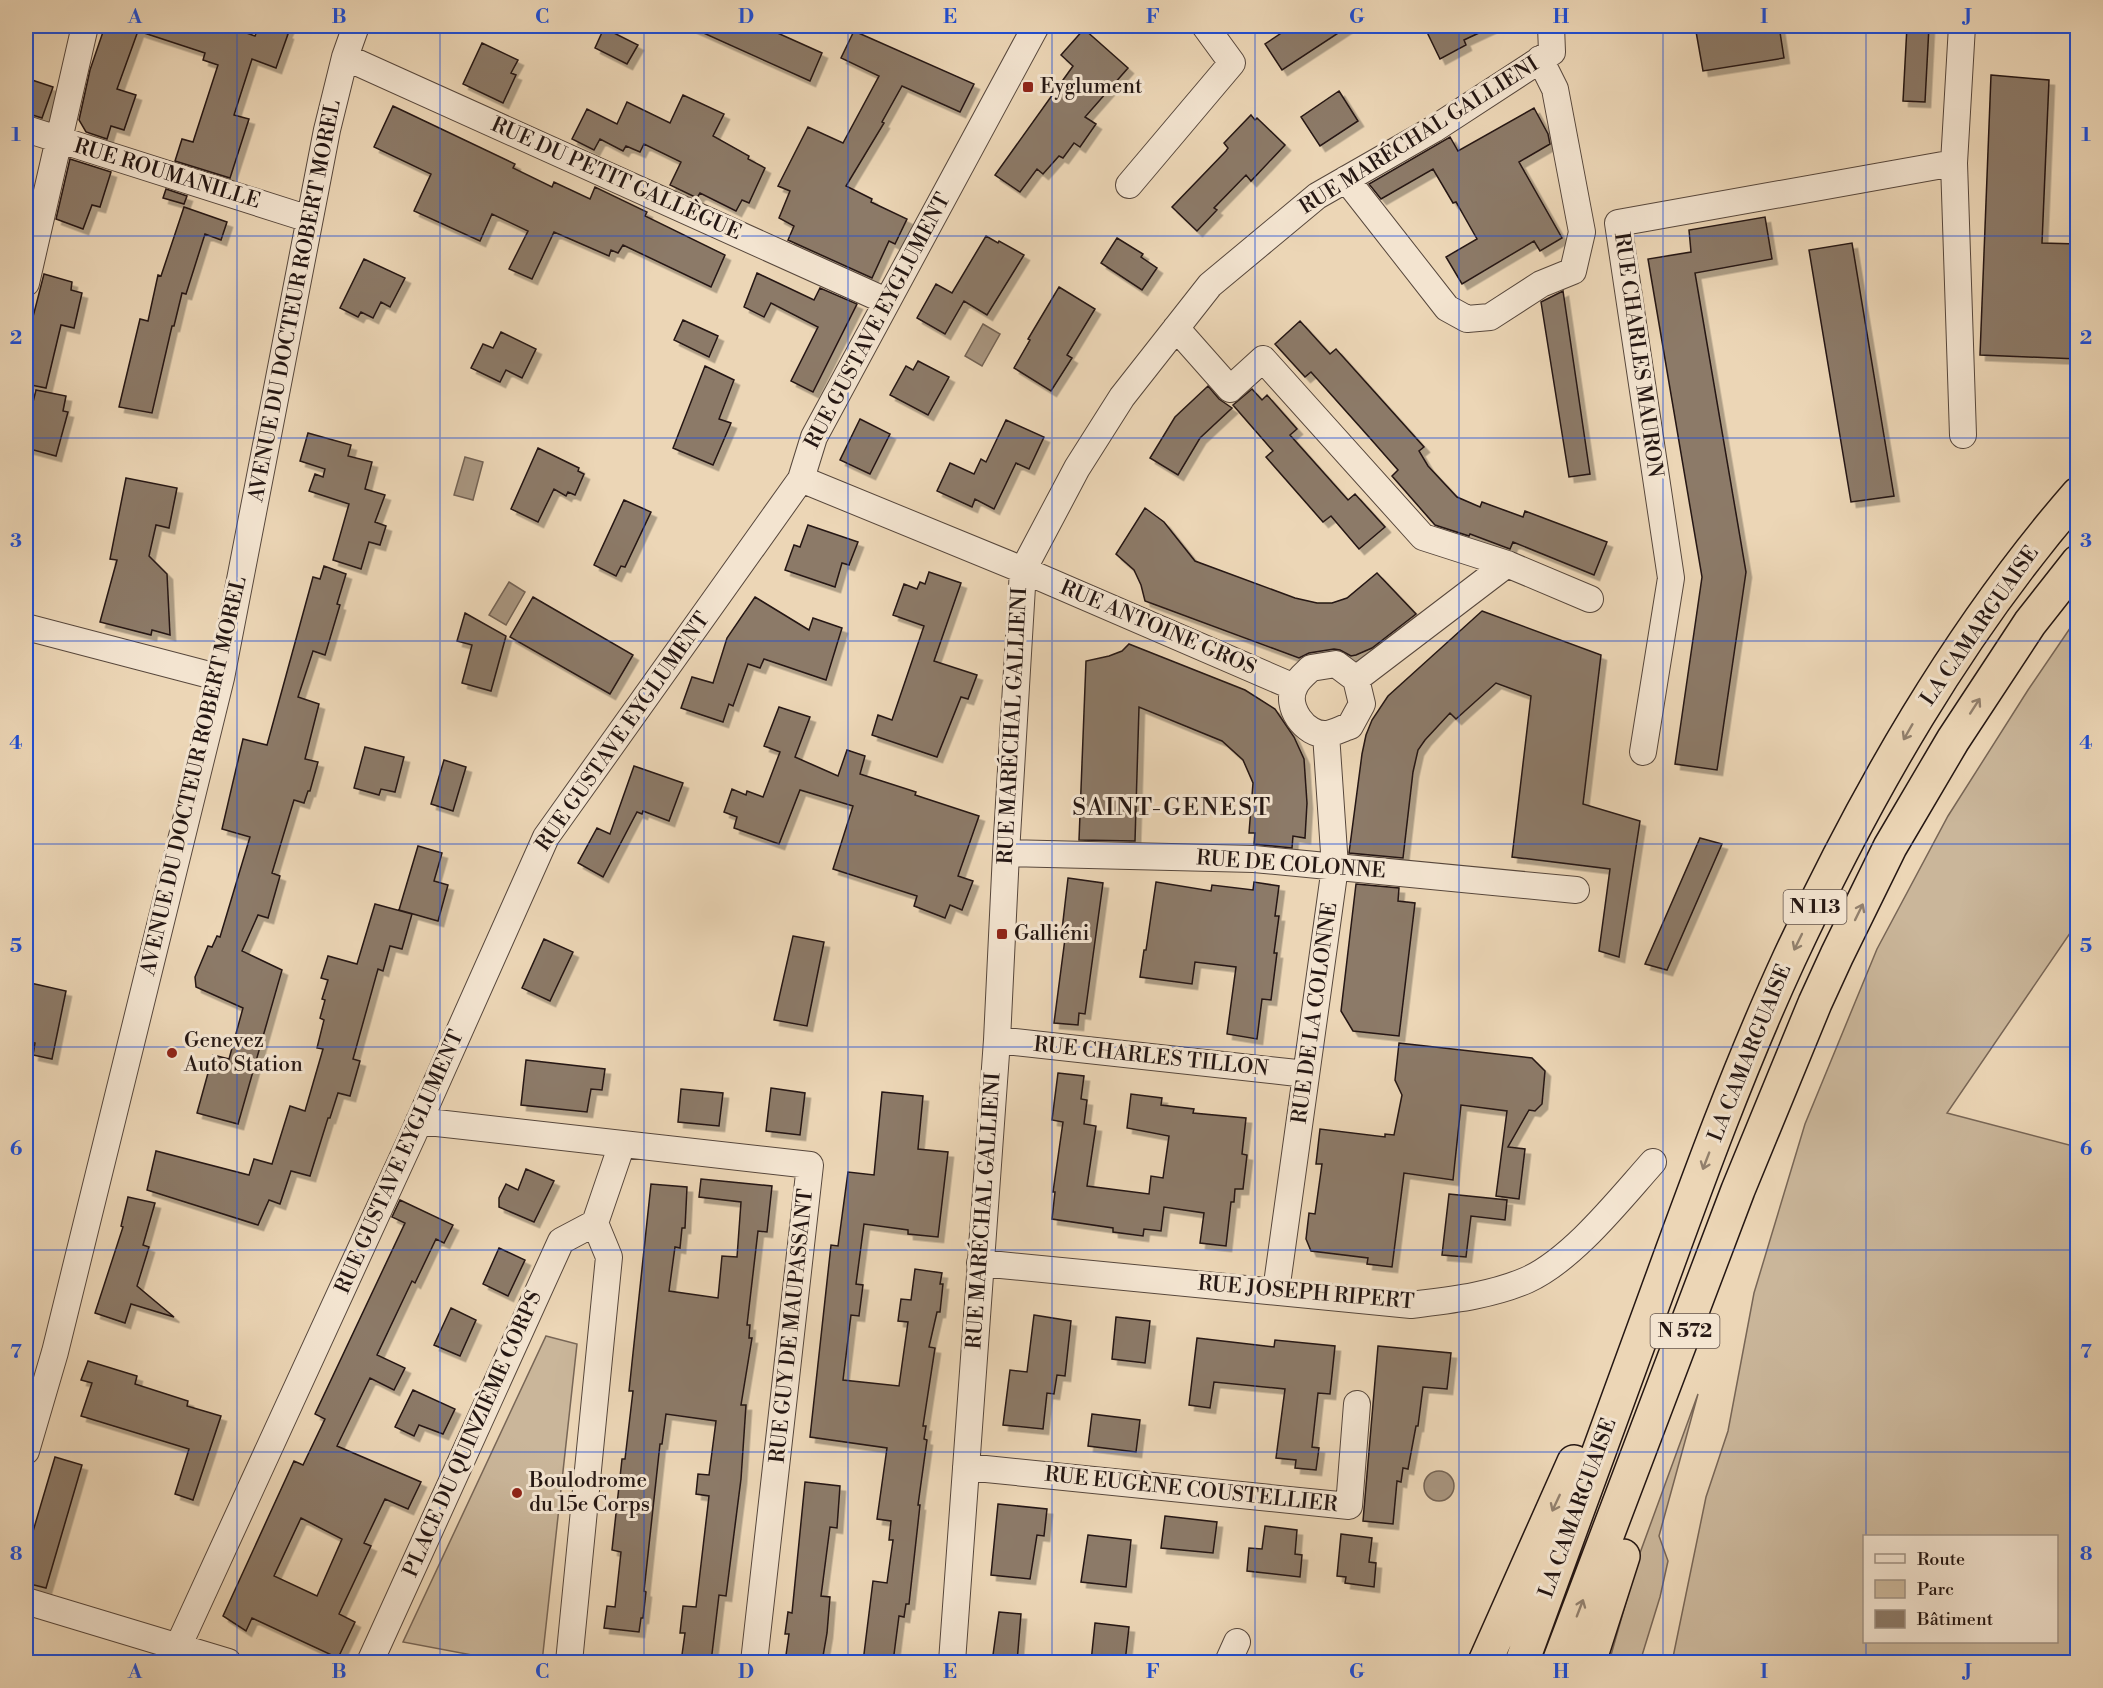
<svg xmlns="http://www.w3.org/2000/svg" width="2103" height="1688" viewBox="0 0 2103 1688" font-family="'Libre Bodoni',serif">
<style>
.green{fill:#cab69a;stroke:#786656;stroke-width:1.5;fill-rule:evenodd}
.water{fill:#a8957f;stroke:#746354;stroke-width:1.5}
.building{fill:#8c7a68;stroke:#251713;stroke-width:1.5;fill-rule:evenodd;filter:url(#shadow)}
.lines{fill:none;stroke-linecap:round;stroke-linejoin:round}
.minor-casing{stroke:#57473c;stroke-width:28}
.highway-casing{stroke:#251713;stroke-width:36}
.minor{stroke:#f3e4d0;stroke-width:26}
.highway{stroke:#ecd6b6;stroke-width:33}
.oneway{stroke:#92806d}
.grid{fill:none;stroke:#1d4ed8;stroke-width:1.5;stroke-opacity:0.55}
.poi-dot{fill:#8f2418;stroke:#f3e4d0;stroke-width:2}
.labels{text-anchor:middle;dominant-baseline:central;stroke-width:6;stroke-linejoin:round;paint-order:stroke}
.shield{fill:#f3e4d0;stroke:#63544c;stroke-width:1.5}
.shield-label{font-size:20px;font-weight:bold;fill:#251713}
.poi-label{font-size:21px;fill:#251713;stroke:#f3e4d0;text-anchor:start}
.street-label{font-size:21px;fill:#251713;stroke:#f3e4d0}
.quarter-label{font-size:24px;letter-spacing:1.5px;fill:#251713;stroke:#f3e4d0}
.neatline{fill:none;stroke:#1d4ed8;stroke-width:2}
.grid-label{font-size:20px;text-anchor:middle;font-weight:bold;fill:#1d4ed8}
</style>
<defs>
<filter id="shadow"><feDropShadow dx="5.5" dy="5.5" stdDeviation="0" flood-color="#0004"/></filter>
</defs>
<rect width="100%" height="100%" fill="#ecd6b6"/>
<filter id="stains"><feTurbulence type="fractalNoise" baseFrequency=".00333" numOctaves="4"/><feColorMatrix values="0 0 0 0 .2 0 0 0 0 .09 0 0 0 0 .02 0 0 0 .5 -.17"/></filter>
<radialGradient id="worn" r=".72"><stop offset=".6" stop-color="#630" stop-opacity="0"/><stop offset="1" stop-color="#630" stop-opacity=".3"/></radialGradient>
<path class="green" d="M2077,618V923L1947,1113L2077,1147V1662H1672L1706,1497L1728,1431L1754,1293L1805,1124L1877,949L1948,816L2028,690ZM1864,1536H2056V1642H1864Z
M546,1336L577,1344L542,1662H509L403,1642Z
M1698,1394L1659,1536L1668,1561L1660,1597L1640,1662H1609L1640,1553Z"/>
<path class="water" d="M983,324L1000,334L982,366L965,356Z
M465,457L483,462L473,500L454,495Z
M509,582L525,592L506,625L489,615Z
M1424 1486a15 15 0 1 1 30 0a15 15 0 1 1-30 0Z"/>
<path class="building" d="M105,26H227L255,36L259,26H289L286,33L288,34L276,68L252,59L234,115L249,119L230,178L175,161L182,139L193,142L218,65L203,60L205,53L138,31L117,89L136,95L124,130L111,126L107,139L86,132L79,120L90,70Z
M688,26H762L822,53L810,81Z
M1292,26H1349L1282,70L1265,44Z
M1424,26H1494L1464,40L1466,45L1440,59Z
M1695,26H1779L1784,58L1703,71Z
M1907,26H1929L1925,102L1903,101Z
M604,28L638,45L627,64L595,48Z
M1084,29L1128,68L1085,117L1096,124L1080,147L1074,143L1063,158L1059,156L1043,174L1037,169L1020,192L995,175L1073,66L1061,55Z
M854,31L974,84L960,112L902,86L882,122L884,123L846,186L872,199L871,202L907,219L895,244L889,241L872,278L788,240L794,226L779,218L790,191L778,186L808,127L843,143L879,76L841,58Z
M482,43L518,60L511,73L516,75L503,103L463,84Z
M1991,75L2049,80L2042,243L2078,244V359L1980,355Z
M26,78L53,87L42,118L26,113Z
M1339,91L1358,121L1320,146L1301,117Z
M683,95L724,114L713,136L749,156L748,159L765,168L749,203L742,200L736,211L700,193L697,198L670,185L681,162L644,144L640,152L626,146L623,151L600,139L594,150L572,139L587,109L617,124L627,102L670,123Z
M393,106L515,164L513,168L552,187L554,182L590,199L595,187L647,212L645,216L725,255L711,287L623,245L618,253L611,250L609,256L554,232L532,279L509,269L528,231L492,214L480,241L414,211L431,174L374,147Z
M1534,108L1548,134L1550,144L1519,162L1562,238L1540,251L1534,241L1462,284L1446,257L1477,239L1456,202L1453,203L1433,169L1381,199L1369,184L1450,137L1458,151Z
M1251,115L1255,120L1257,118L1285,145L1251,181L1246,175L1214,208L1217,210L1197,231L1172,207L1226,151L1228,148L1224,143Z
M70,159L111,172L100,207L92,205L83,229L56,219Z
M166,189L187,196L184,204L163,198Z
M184,207L227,222L221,240L205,234L186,294L182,293L174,326H172L152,413L119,407L140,319L148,321L158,275L161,276Z
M1765,217L1772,259L1695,273L1746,572L1717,770L1675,764L1702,577L1648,259L1691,252L1689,230Z
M986,236L998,243L999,241L1024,255L987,315L964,301L945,334L917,318L936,284L952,293Z
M1117,238L1143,254L1141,257L1157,268L1142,290L1101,263Z
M1852,243L1894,496L1851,502L1809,250Z
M364,259L405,278L390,307L381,302L373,318L361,312L358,317L340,308Z
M757,273L814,300L820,288L857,304L813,392L791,381L818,327L771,303L764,317L744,307Z
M44,274L72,282L71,290L82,293L74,328L61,325L46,388L26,384V344Z
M1059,287L1095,309L1067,355L1072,358L1051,391L1014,368L1030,340L1028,339Z
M1563,291L1590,474L1569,477L1541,302Z
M683,320L718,336L709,357L674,340Z
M1300,321L1330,354L1336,349L1424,447L1419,451L1428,466L1457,497L1480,507L1482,502L1523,517L1525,511L1607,542L1594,575L1513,542L1510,549L1470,534L1469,536L1435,525L1392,476L1398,470L1369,437L1311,372L1305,377L1275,344Z
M501,332L536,349L522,378L506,370L500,382L471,368L483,344L493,348Z
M918,361L949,377L928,415L890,395L906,366L913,370Z
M705,366L734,380L719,419L731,423L713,465L673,448Z
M1208,386L1219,399L1232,408L1200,438L1178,475L1150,458L1175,417Z
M1252,389L1262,400L1267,395L1297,429L1290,435L1348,500L1355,494L1385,527L1359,549L1331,516L1323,522L1266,457L1273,451L1233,405Z
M36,390L66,396L63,411L68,412L56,456L26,448V430Z
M860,419L890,434L870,474L840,460Z
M1006,420L1044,437L1029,469L1016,463L994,509L975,499L972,507L937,491L950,463L974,474L981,459L986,462Z
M308,433L351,445L348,456L372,462L365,489L385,495L375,522L386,526L380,545L369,542L361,569L333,560L349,504L309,491L315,474L323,477L325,469L300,461Z
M538,448L579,468L578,471L584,474L575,495L568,492L566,496L554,489L538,522L511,509Z
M126,478L177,488L169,528L156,525L149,556L167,574L170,635L152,630L151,635L100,622L117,560L110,559Z
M624,500L651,512L625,567L621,566L616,576L594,565Z
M1145,508L1164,522L1195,561L1295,598L1317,603H1332L1347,598L1377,573L1416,614L1372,648L1356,655L1351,656L1340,650L1334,649L1309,653L1299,658L1156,605L1145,601L1141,585L1134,570L1116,554Z
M808,525L858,542L849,565L842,563L835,587L785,570L794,545L800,547Z
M324,566L346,574L337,604L340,605L325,655L313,651L298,697L319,704L305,759L318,762L310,791H308L304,803L294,800L272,873L280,876L268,918L258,915L242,951L282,970L238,1124L197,1113L213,1055L229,1059L243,1008L196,987L195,977L208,946L212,947L217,936L220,937L250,837L222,829L243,739L267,745L313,577L320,579Z
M929,572L961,583L934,661L977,675L968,699L961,697L937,757L872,735L878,715L892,720L924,626L893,615L904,584L917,589L920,582L925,584Z
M533,597L633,655L610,694L510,637Z
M755,597L809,630L813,618L842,628L826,680L764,659L760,668L748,664L733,706L729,704L723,722L681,708L692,677L713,683L727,638Z
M1482,611L1601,655L1583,804L1640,821L1619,957L1599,951L1610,869L1512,857L1531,696L1496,683L1456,719L1450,713L1425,740L1418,750L1413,772L1403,858L1349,853L1362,754L1366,735L1372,720L1388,696Z
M465,613L506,636L491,691L462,683L472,645L457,641Z
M1129,644L1245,690L1275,709L1294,737L1304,759L1307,803L1305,838L1293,836L1292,848L1254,844L1255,833H1249L1253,783L1243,760L1222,741L1139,707L1135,841L1079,840L1086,661L1109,656L1122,651Z
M779,707L810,717L795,757L838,776L847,750L865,756L860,774L916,792L915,795L979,816L958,876L973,881L962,910L950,905L945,918L914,906L917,896L833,869L853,806L800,790L779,844L734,828L737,817L724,812L732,789L746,795L747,791L763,797L780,752L764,746Z
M365,747L404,757L395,792L381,789L379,795L354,788Z
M444,760L466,767L453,811L431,804Z
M634,766L683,783L669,821L643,811L642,814L637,812L603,877L578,863L597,828L610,834Z
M1700,838L1722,844L1667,970L1645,964Z
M418,846L442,853L434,881L448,885L438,921L399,910Z
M1068,878L1103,883L1085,1014L1079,1013L1078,1025L1054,1023L1066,931L1062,930Z
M1156,882L1211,891L1212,885L1253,890L1254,882L1279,886L1275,916H1279L1274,953H1277L1271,1000L1262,999L1257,1039L1227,1034L1236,967L1195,962L1192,984L1140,977L1144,950H1146Z
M1356,884L1399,888L1398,901L1415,903L1399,1036L1353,1031L1341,1011Z
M375,904L412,914L402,949L390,946L383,971L378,969L353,1059L360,1061L350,1096L338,1093L330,1118H328L310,1176L291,1171L280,1204L269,1200L258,1225L147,1190L156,1151L249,1175L254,1159L272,1164L290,1106L305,1111L323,1049L317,1048L324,1020L320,1018L325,1000L322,999L328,980L321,978L328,956L357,964Z
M793,936L824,942L807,1026L774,1020Z
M544,939L573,952L550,1001L522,988Z
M26,982L66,991L52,1059L33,1055L35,1043L26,1041Z
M1399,1043L1532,1058L1545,1071L1542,1104L1535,1111L1529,1110L1508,1147L1525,1149L1519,1199L1496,1196L1507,1111L1461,1105L1453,1180L1404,1173L1392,1267L1367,1264L1368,1258L1311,1251L1306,1239L1309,1213L1315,1214L1322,1164H1316L1320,1129L1385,1137V1134L1394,1135L1402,1095L1395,1080Z
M526,1060L605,1069L602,1090L591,1089L587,1112L521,1105Z
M1058,1073L1084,1076L1081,1099L1087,1100L1084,1124L1096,1126L1087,1186L1149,1194L1151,1176L1163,1178L1169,1136L1127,1128L1131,1094L1162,1098L1161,1105L1194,1109L1193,1113L1246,1118L1242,1154L1247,1155L1243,1189H1235L1234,1202H1231L1226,1246L1200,1243L1204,1213L1164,1207L1161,1231L1144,1229L1143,1236L1113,1232V1228L1052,1219L1055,1192H1053L1063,1122L1052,1120Z
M771,1088L805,1093L800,1135L766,1131Z
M681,1089L723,1093L719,1126L678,1122Z
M882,1092L923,1096L918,1149L948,1152L938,1237L908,1234V1230L864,1224L856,1284L863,1285L859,1316L851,1315L843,1380L899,1386L908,1322L898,1321L901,1299L911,1300L915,1269L942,1273L940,1284H943L940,1312H937L929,1347L935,1348L923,1426H926L924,1439L927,1440L918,1505H920L909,1604H906L904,1617L899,1616L893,1662H863L873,1581L887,1583L893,1540H889L891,1521L877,1519L887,1448L810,1437L831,1245L838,1246L848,1172L874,1175Z
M526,1169L554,1181L534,1222L499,1207V1198L506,1184L518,1190Z
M701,1179L772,1186L767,1232L758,1231L747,1325H750L749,1338H752L741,1405H746L741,1479L726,1596L719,1595L711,1662H681L685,1633H680L683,1606L696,1607L709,1496L696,1494L698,1474L709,1475L716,1421L666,1414L662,1444H660L644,1591L646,1592L643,1618H641L639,1632L604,1628L607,1606L615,1607L621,1552L612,1550L622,1459H625L633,1391H629L651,1184L687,1187L685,1228H682L680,1248L675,1247L669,1291L718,1298L722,1256L737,1257L741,1202L699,1197Z
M1449,1194L1507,1200L1505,1220L1471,1216L1466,1257L1442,1255Z
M128,1197L155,1203L143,1245L149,1247L137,1286L174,1317L131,1304L125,1323L95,1313L123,1227L121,1226Z
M400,1200L453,1225L444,1243L436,1239L415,1283L412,1281L377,1355L405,1368L394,1390L370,1378L337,1446L421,1482L408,1509L385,1499L364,1543L371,1546L339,1614L355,1622L338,1658L252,1618L246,1631L223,1616L294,1461L303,1465L325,1419L315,1414L405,1223L392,1217ZM301,1518L342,1539L317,1596L274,1576Z
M499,1248L525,1260L508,1296L483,1284Z
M451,1308L476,1320L460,1356L434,1345Z
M1034,1315L1071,1321L1065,1376L1057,1375L1054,1394L1047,1393L1043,1429L1003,1425L1010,1370L1027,1372Z
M1116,1317L1150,1321L1145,1363L1112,1359Z
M1197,1338L1274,1347L1275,1340L1335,1346L1330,1394L1318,1393L1312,1447L1319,1448L1316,1470L1295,1468L1296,1460L1276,1458L1285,1389L1214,1382L1210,1408L1189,1405Z
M1378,1346L1451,1353L1447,1389L1423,1387L1418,1426H1416L1408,1469L1403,1468L1401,1482L1397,1481L1393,1524L1363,1521Z
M88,1361L137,1376L135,1384L188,1401L187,1406L221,1416L193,1500L175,1494L189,1449L81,1416L92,1383L81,1380Z
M413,1390L455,1409L443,1434L419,1425L414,1436L395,1427Z
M1092,1414L1140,1420L1136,1452L1088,1446Z
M55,1457L82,1465L46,1588L26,1583V1555Z
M805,1482L840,1486L837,1528L830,1527L821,1596L830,1597L827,1633L822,1662H785L789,1634H785L788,1612L792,1613Z
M998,1504L1047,1509L1044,1536L1037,1535L1030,1579L991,1575Z
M1165,1516L1217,1522L1213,1553L1161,1548Z
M1265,1526L1297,1530L1295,1554L1302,1555L1300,1577L1247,1571L1249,1548L1262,1549Z
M1341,1534L1372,1538L1369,1562L1376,1563L1374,1587L1345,1583L1346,1577L1337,1576Z
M1088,1535L1131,1540L1126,1587L1081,1582Z
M999,1612L1021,1614L1017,1662H992Z
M1095,1623L1129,1627L1125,1662H1091Z"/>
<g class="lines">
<defs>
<path id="minor" d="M1962,26L1954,163L1963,435
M345,57L886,301
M26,129L309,219
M1346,179L1447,308L1467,319L1490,317L1541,284L1573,271L1582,232L1555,89L1540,59
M1129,185L1232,63L1205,26
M26,283L85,26
M1176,328L1230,389L1263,359L1423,537L1507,564L1590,599
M801,479L1023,570L1294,687
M26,627L221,678
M1336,664L1356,679L1362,704L1350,726C1343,728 1334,733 1327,734C1305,736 1284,706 1295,686C1298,679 1306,673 1311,668Z
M1356,679L1507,564
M1643,752L1671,578L1618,223L1954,163
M1006,853L1254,859L1576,890
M997,1040L1306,1074
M419,1121L810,1165L754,1662
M980,1263L1411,1305C1450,1300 1490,1296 1527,1280C1573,1259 1619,1200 1653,1162
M1276,1291L1335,867L1326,734
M26,1451L55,1352L221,678L327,130L345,57L356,26
M966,1467L1349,1506L1357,1404
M26,1601L228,1662
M171,1662L413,1135L546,837L801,479L814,437L1036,26
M370,1662L561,1241L595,1223
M569,1662L609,1257L595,1223L622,1144
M952,1662L997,1040L1006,853L1023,570L1077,468L1122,397L1210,285L1317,196L1434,129L1552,52L1551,26
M1228,1662L1237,1642"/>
<path id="highway" d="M1485,1662L1574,1462
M1522,1662C1565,1546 1607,1429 1650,1312C1693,1194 1736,1074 1789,959C1866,794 1958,632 2078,494
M1559,1662L1738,1190L1815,1003L1837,955L1890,847L1953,740L2030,623L2078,562
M1589,1662L1623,1556"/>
</defs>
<use href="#minor" class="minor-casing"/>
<use href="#highway" class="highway-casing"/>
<use href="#minor" class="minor"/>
<use href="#highway" class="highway"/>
</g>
<defs><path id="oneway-shaft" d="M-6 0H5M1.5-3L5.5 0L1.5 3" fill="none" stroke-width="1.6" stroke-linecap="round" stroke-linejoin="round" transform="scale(1.5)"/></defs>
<g class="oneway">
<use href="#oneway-shaft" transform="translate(1975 706) rotate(-57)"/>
<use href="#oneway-shaft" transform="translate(1908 732) rotate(120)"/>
<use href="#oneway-shaft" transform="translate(1859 912) rotate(-64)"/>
<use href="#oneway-shaft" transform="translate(1798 942) rotate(116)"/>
<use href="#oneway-shaft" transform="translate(1706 1161) rotate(111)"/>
<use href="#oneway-shaft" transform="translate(1556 1503) rotate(115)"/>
<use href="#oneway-shaft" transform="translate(1580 1608) rotate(-69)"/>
</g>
<path class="grid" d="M237,26V1662M440,26V1662M644,26V1662M848,26V1662M1052,26V1662M1255,26V1662M1459,26V1662M1663,26V1662M1866,26V1536M26,236H2078M26,438H2078M26,641H2078M26,844H2078M26,1047H2078M26,1250H2078M26,1452H2078M1866,1642V1662"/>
<g class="poi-dot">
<rect x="1022" y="81" width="12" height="12" rx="3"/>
<rect x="996" y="928" width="12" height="12" rx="3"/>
<circle cx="172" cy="1053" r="6"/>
<circle cx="517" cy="1493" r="6"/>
</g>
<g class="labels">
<g class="shield">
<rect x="1783.5" y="890" width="63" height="34" rx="4.5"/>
<rect x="1650.5" y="1314" width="69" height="34" rx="4.5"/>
</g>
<g class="shield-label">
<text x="1815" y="907">N 113</text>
<text x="1685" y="1331">N 572</text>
</g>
<g class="poi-label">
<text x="1040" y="87">Eyglument</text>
<text x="1014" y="934">Galliéni</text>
<text x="184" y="1041">Genevez<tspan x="184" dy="24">Auto Station</tspan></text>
<text x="529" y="1481">Boulodrome<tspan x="529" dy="24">du 15e Corps</tspan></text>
</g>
<g class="street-label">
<text transform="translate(1419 136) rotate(-32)">RUE MARÉCHAL GALLIENI</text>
<text transform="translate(167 174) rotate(17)">RUE ROUMANILLE</text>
<text transform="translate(616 179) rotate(24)">RUE DU PETIT GALLÈGUE</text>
<text transform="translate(295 301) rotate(-79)">AVENUE DU DOCTEUR ROBERT MOREL</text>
<text transform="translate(878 321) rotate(-62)">RUE GUSTAVE EYGLUMENT</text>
<text transform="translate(1638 355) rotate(82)">RUE CHARLES MAURON</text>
<text transform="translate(1980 626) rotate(-55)">LA CAMARGUAISE</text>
<text transform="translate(1158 628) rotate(23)">RUE ANTOINE GROS</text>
<text transform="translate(1013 726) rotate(-87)">RUE MARÉCHAL GALLIENI</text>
<text transform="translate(623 732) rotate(-55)">RUE GUSTAVE EYGLUMENT</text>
<text transform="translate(194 776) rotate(-77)">AVENUE DU DOCTEUR ROBERT MOREL</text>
<text transform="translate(1291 865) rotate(4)">RUE DE COLONNE</text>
<text transform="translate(1315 1013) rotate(-82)">RUE DE LA COLONNE</text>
<text transform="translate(1750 1053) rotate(-68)">LA CAMARGUAISE</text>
<text transform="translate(1151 1057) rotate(6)">RUE CHARLES TILLON</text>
<text transform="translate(400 1162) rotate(-66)">RUE GUSTAVE EYGLUMENT</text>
<text transform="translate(984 1211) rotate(-86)">RUE MARÉCHAL GALLIENI</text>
<text transform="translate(1306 1293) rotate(5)">RUE JOSEPH RIPERT</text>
<text transform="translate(792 1326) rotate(-84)">RUE GUY DE MAUPASSANT</text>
<text transform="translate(473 1434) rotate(-66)">PLACE DU QUINZIÈME CORPS</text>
<text transform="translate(1191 1490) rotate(6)">RUE EUGÈNE COUSTELLIER</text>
<text transform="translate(1578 1508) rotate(-70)">LA CAMARGUAISE</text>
</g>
<g class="quarter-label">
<text x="1172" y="808">SAINT-GENEST</text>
</g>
</g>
<rect width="2103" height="1688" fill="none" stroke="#ecd6b6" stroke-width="66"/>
<rect x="1863" y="1535" width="195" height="108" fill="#f3e4d0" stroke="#a19284" stroke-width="1.5"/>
<rect x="1875" y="1554" width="30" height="9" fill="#f3e4d0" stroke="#a19284" stroke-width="1.5"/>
<text x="1917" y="1565" font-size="18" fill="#251713">Route</text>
<rect x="1875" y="1580" width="30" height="18" fill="#cab69a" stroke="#a19284" stroke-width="1.5"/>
<text x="1917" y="1595" font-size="18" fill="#251713">Parc</text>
<rect x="1875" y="1610" width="30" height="18" fill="#8c7a68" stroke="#a19284" stroke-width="1.5"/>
<text x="1917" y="1625" font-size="18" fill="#251713">Bâtiment</text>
<rect x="33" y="33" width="2037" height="1622" class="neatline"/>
<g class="grid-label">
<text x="135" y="23">A</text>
<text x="339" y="23">B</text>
<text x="542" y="23">C</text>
<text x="746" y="23">D</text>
<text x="950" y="23">E</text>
<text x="1153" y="23">F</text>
<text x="1357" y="23">G</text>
<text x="1561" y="23">H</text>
<text x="1764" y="23">I</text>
<text x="1968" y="23">J</text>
<text x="16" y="141">1</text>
<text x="2086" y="141">1</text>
<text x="16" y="344">2</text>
<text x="2086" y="344">2</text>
<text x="16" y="547">3</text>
<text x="2086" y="547">3</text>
<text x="16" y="749">4</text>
<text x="2086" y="749">4</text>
<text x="16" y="952">5</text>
<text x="2086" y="952">5</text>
<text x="16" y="1155">6</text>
<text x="2086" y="1155">6</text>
<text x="16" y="1358">7</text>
<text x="2086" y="1358">7</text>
<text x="16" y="1560">8</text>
<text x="2086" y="1560">8</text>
<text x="135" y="1678">A</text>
<text x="339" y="1678">B</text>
<text x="542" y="1678">C</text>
<text x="746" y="1678">D</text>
<text x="950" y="1678">E</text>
<text x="1153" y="1678">F</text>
<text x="1357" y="1678">G</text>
<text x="1561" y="1678">H</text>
<text x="1764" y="1678">I</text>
<text x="1968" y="1678">J</text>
</g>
<rect width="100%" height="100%" filter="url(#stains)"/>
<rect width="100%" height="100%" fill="url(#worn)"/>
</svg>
